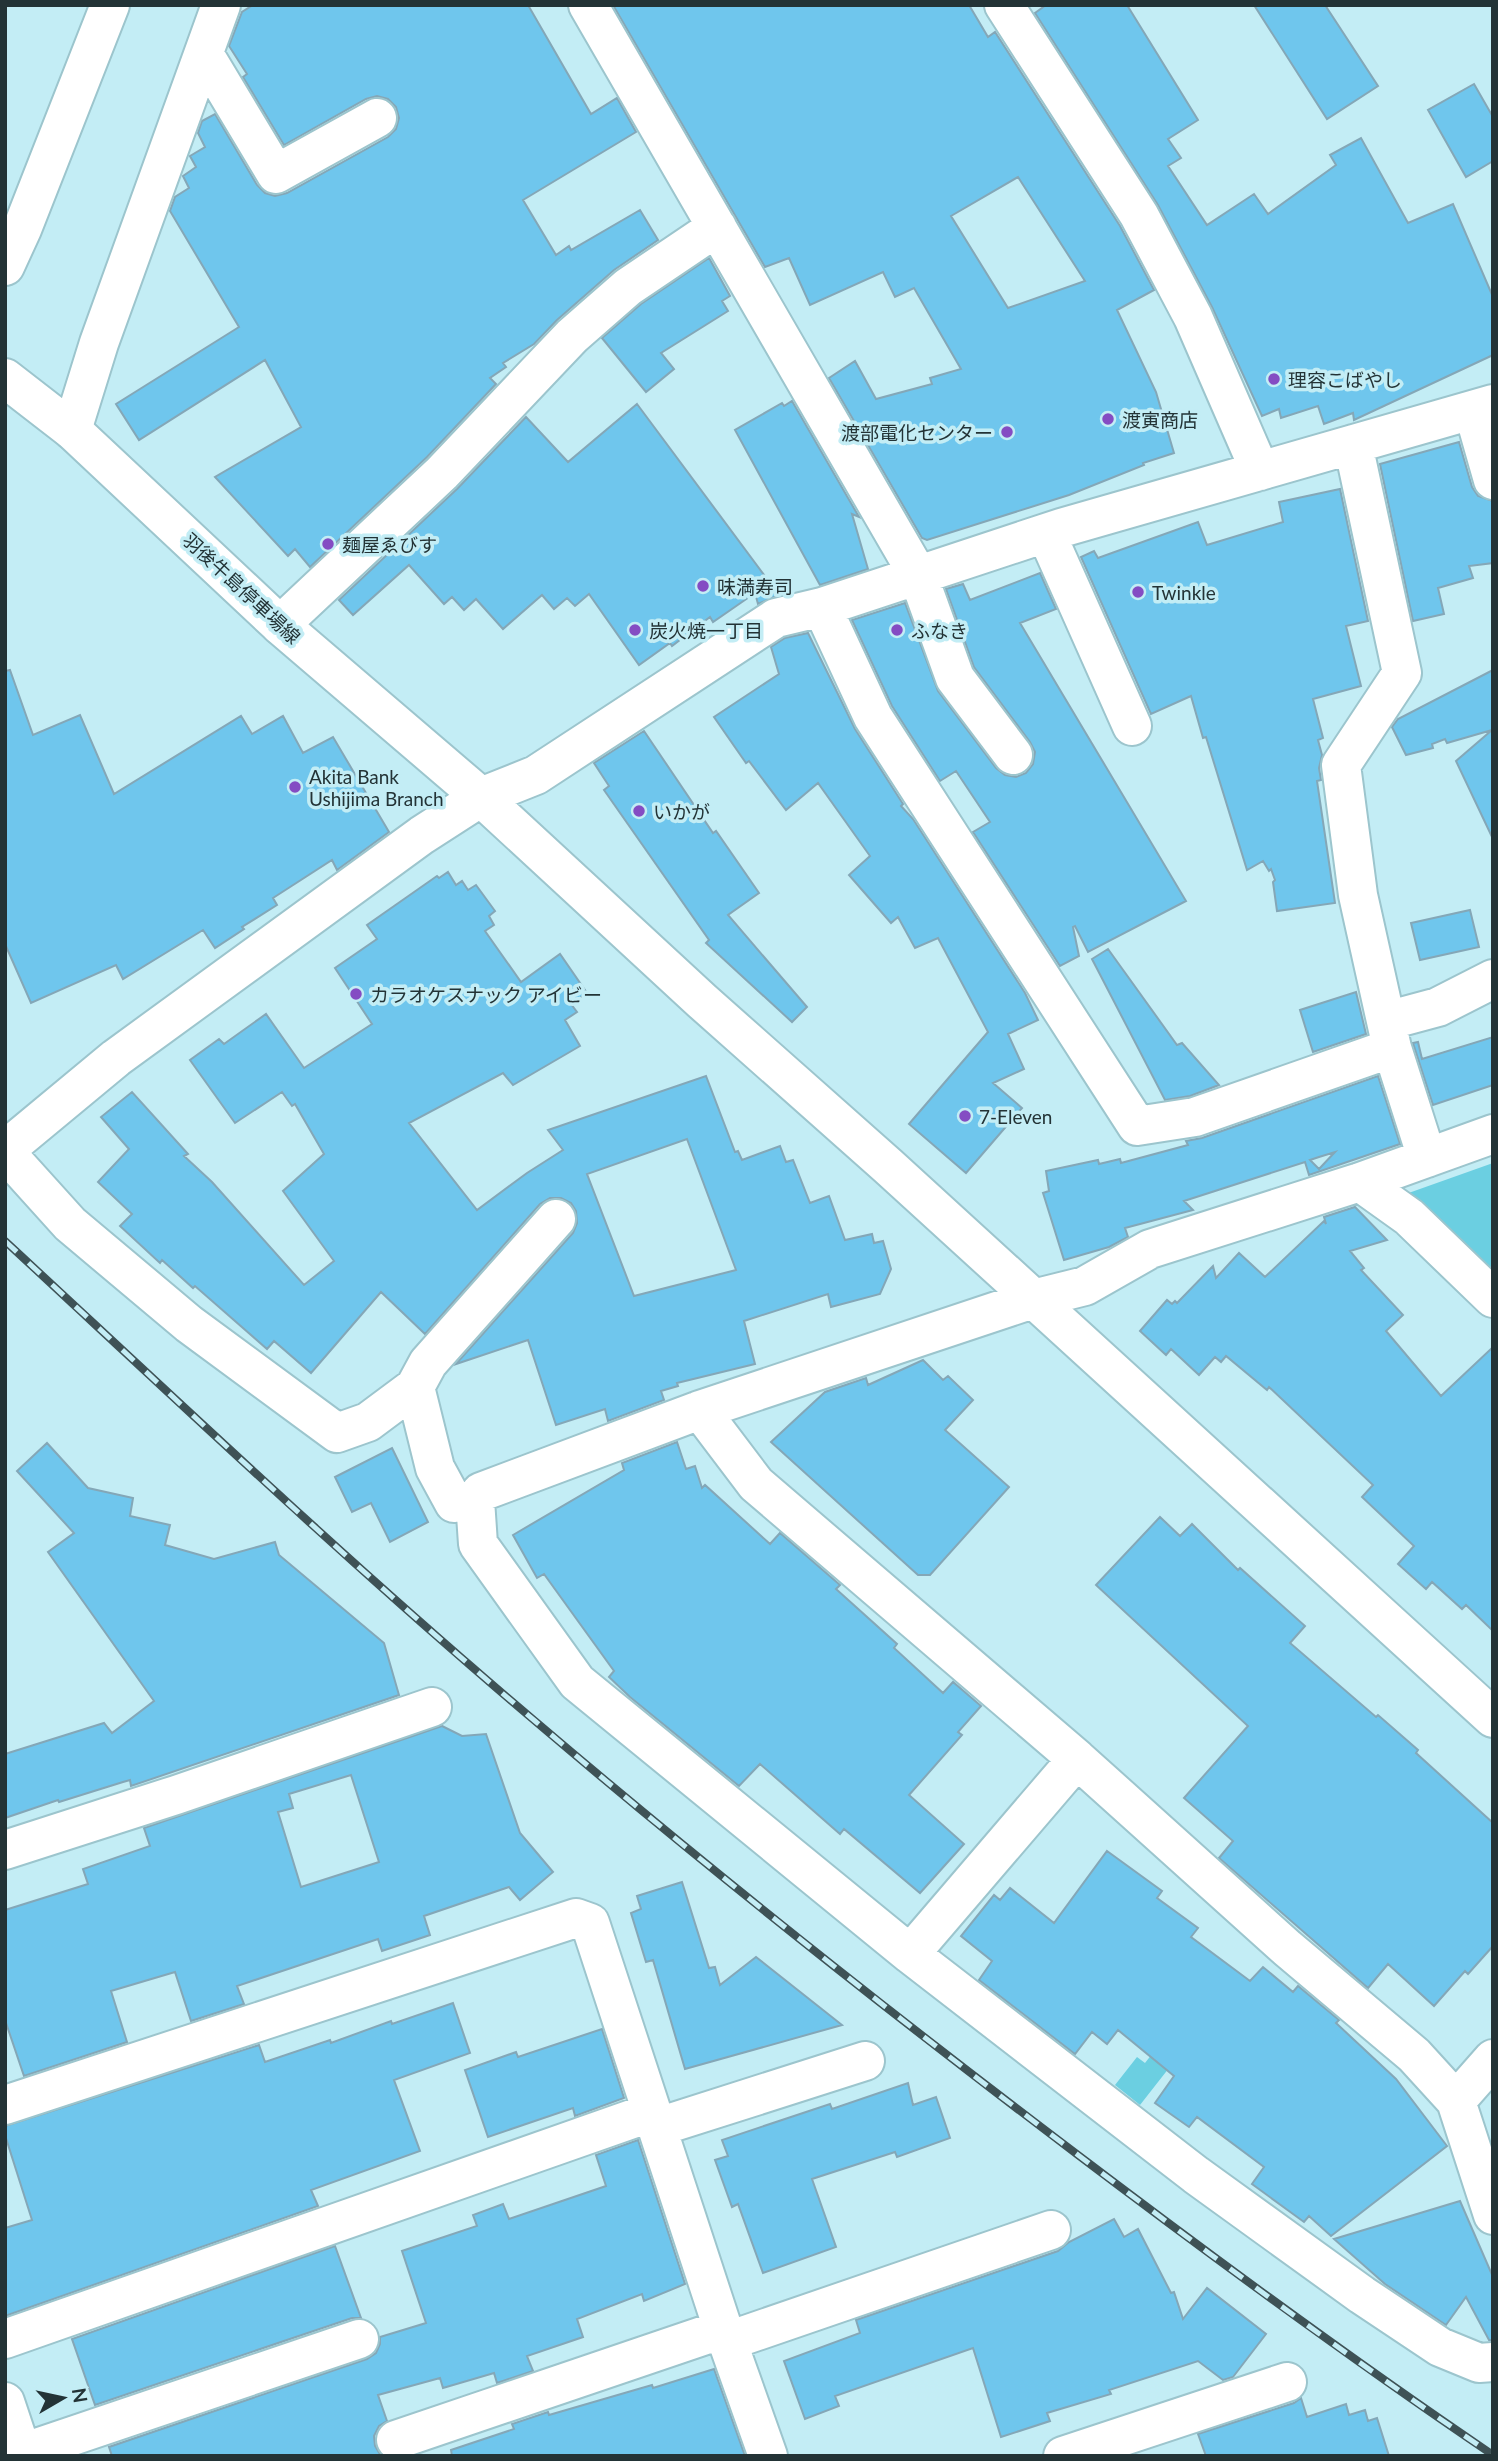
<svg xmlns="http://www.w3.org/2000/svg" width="1498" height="2461" viewBox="0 0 1498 2461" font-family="Lato,'Noto Sans JP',sans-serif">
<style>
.green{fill:#6bcfe1}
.building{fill:#6fc6ed;stroke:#84a7b7;stroke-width:2;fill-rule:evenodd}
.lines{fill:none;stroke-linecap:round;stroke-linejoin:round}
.minor-casing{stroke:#9cc5cd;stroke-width:42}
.major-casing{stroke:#9cc5cd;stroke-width:42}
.highway-casing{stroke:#9cc5cd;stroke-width:42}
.minor{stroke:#fff;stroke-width:38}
.major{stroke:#fff;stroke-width:38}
.highway{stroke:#fff;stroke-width:38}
.rail-casing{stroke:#3e5256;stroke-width:8}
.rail{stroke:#c3edf5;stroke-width:5;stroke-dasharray:16;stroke-linecap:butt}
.poi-dot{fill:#844cc3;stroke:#c3edf5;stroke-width:2.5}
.labels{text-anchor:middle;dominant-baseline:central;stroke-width:7;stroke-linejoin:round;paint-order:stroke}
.poi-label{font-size:19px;fill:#233336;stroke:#c3edf5;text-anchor:start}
.street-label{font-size:19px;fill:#233336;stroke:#c3edf5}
</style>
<rect width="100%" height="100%" fill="#c3edf5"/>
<path class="green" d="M1493,1163V1281L1403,1195Z
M1181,2017L1198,2031L1140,2105L1115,2085L1137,2057L1145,2063Z"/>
<path class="building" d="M253,5H528L591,114L617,98L636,132L523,200L556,255L569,246L571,250L640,210L658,240L614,270L557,320L534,344L503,363L506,367L490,378L496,384L427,457L310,567L295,549L288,556L215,477L301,427L265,360L139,440L116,404L239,327L170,211L175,197L189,188L183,176L196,167L190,156L205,147L198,133L202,121L215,114L257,185L265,193L275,196L287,193L388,137L396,129L399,118L396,107L388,99L377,96L366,99L284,145L243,77L247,74L229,46L242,12Z
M613,5H969L988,37L995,32L1120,226L1154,290L1117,310L1156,392L1174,453L1143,463L1144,465L1069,495L927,540L922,538L829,378L855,361L876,399L932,384L930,378L961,369L914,288L895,297L883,272L810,305L789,258L765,267ZM1018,177L1085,281L1008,308L951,216Z
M1046,5H1127L1198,120L1168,139L1181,158L1168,166L1207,225L1254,194L1268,214L1336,165L1330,155L1361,138L1408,223L1453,204L1493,297V355L1354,420L1353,413L1324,424L1318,406L1281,418L1279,409L1262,416L1212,307L1158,205L1035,13Z
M1254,5H1325L1378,86L1327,119Z
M1474,84L1493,117V161L1466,177L1428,110Z
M709,258L730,296L722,301L728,311L661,353L674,369L646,392L602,338L641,304Z
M792,401L859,517L852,514L868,569L820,585L735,430L782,403L784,406Z
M637,404L779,595L758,604L755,593L713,622L710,617L672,646L670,643L639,665L589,594L575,606L567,598L554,609L542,595L503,629L476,599L464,610L452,597L444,604L409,565L353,615L339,600L457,489L526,417L568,462Z
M1459,442L1472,487L1478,496L1493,501V563L1469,566L1473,578L1438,588L1444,614L1413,621L1380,464Z
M1340,489L1368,621L1346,626L1361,686L1313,699L1323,738L1318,740L1322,755L1319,768L1321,780L1317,781L1335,903L1277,911L1273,882L1275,880L1271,869L1269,871L1263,861L1247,870L1206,737L1203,738L1191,696L1151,714L1081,557L1094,551L1098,558L1198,522L1207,545L1283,522L1279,502Z
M1040,573L1056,609L1020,623L1186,901L1088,952L1075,926L1073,927L1079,956L1060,966L973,832L990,822L956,771L940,781L892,706L852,620L905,603L938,691L996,768L1005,775L1016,777L1026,773L1033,764L1035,752L1030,742L974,667L946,589L963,584L970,600Z
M808,633L855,729L903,804L901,806L913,819L1025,993L1038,1020L1008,1034L1024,1069L993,1083L1022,1108L966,1173L909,1124L988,1032L938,938L915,948L898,917L891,923L849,875L870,856L818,783L786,810L749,761L746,763L714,717L779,674L771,647L785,638Z
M10,670L33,735L80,715L114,794L241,716L252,734L283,716L303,753L333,737L389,832L337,870L332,860L273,898L277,905L242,927L244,929L215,948L203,930L123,979L116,965L31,1003L5,944V671Z
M1493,670V839L1456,761L1492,730L1447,743L1445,739L1432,744L1433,748L1406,755L1392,727L1398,719Z
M644,731L713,833L716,831L759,893L728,915L807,1007L792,1022L706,943L709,940L604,790L609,786L594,763Z
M448,872L456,885L462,881L468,890L476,885L495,911L489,916L494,925L485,931L521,982L560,954L587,993L571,1004L577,1012L565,1020L580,1046L513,1085L503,1073L409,1123L477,1210L527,1173L563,1150L548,1130L706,1076L735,1152L738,1151L742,1160L780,1146L786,1162L793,1160L810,1203L829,1196L845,1240L872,1234L874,1243L883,1241L891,1269L880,1294L831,1307L828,1294L744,1321L755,1364L677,1383L678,1386L661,1391L664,1400L608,1421L605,1409L556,1425L528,1340L456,1364L573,1233L577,1223L576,1211L571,1203L561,1198H550L540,1204L425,1334L381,1292L311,1373L274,1341L267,1349L195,1286L193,1288L162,1260L160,1263L120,1226L132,1214L98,1182L129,1149L101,1117L132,1092L188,1154L184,1156L212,1182L304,1285L334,1261L283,1191L324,1154L295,1104L292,1106L282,1092L235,1123L190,1060L219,1039L224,1044L266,1014L304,1068L372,1024L335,968L377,939L367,925L437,876L439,878ZM687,1139L736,1270L634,1296L587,1174Z
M1470,910L1479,947L1420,960L1411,923Z
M1108,949L1177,1045L1182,1043L1219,1085L1190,1096L1165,1100L1092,959Z
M1356,992L1366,1034L1313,1052L1300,1010Z
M1493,1037V1085L1433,1105L1413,1043L1418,1042L1422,1059Z
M1378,1076L1400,1144L1309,1175L1305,1162L1184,1201L1193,1210L1125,1228L1128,1237L1109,1247L1064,1260L1043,1193L1049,1191L1046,1171L1098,1160L1099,1164L1120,1159L1121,1163L1188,1145L1186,1141L1202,1138ZM1335,1152L1319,1169L1310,1160L1319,1157Z
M1355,1207L1387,1240L1350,1251L1364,1268L1361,1270L1403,1315L1386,1331L1441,1396L1493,1347V1631L1466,1605L1462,1609L1432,1582L1426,1589L1398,1564L1414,1546L1362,1497L1373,1485L1269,1387L1267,1390L1226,1356L1221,1362L1215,1357L1199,1375L1171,1349L1166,1355L1140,1331L1167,1300L1172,1304L1175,1301L1177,1303L1213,1266L1216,1278L1239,1253L1265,1277L1324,1221L1326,1224L1324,1217Z
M923,1360L943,1380L948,1376L973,1400L945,1430L1009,1487L930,1575H918L771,1442L825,1392L866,1378L868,1385Z
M677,1442L686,1469L695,1466L702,1488L705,1485L770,1544L780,1533L840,1585L836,1589L897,1644L894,1648L943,1693L953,1682L981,1706L958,1732L962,1735L909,1795L964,1844L920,1893L844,1829L840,1834L760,1764L739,1786L630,1697L609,1677L614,1671L544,1574L537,1578L513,1535L624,1470L622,1463Z
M47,1443L88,1488L133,1498L130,1516L170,1525L165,1545L214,1559L275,1542L279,1555L384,1643L399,1695L131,1786L130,1780L123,1782L59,1802L58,1800L5,1818V1754L104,1723L112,1733L154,1701L48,1552L74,1533L17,1471Z
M392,1448L428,1522L390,1542L371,1503L352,1512L335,1477Z
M1160,1517L1180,1536L1192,1524L1238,1570L1240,1568L1305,1626L1290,1643L1376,1717L1378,1715L1418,1750L1416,1753L1493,1823V1946L1468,1974L1465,1971L1434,2006L1388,1964L1368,1988L1219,1858L1233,1841L1184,1798L1248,1726L1096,1585Z
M442,1726L462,1736L486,1734L520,1833L553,1872L520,1900L509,1887L424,1916L430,1935L382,1951L378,1939L237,1986L244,2004L191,2021L175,1972L111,1991L127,2042L24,2076L5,2020V1910L88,1884L83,1869L150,1846L144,1828ZM351,1775L379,1862L301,1887L278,1812L293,1808L289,1794Z
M1107,1851L1162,1891L1157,1898L1198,1928L1191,1937L1250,1981L1263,1967L1293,1992L1298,1986L1339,2020L1336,2023L1396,2079L1447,2146L1331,2236L1309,2216L1304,2222L1252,2184L1264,2167L1197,2117L1189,2127L1155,2103L1174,2076L1118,2030L1107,2044L1092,2032L1075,2054L979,1980L992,1961L961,1936L994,1895L1000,1900L1010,1888L1054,1923Z
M682,1882L709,1968L715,1967L720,1985L756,1957L842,2025L685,2069L653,1960L646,1962L631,1913L641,1909L637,1896Z
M453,2003L470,2053L394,2080L420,2151L311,2190L318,2206L5,2316V2228L32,2220L5,2135V2126L259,2045L265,2062L330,2040L331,2043L391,2021L392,2024Z
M602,2029L624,2098L575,2116L573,2108L488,2137L465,2070L516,2052L518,2057Z
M908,2083L913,2105L936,2097L950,2138L897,2157L895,2152L812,2179L836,2247L763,2273L738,2204L732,2207L715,2160L728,2156L722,2140L830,2104L832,2109Z
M638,2140L685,2284L644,2301L642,2294L577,2319L583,2337L527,2356L533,2371L497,2383L494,2373L443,2388L440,2378L378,2395L387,2421L379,2426L374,2436L375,2446L381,2456H112L109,2447L367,2359L376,2353L380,2344V2337L426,2323L402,2251L477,2226L473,2215L503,2204L509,2219L606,2186L596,2155Z
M1460,2201L1493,2277V2340H1489L1466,2297L1446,2325L1385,2284L1334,2239Z
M1114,2219L1124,2237L1138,2229L1171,2293L1174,2292L1183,2319L1207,2288L1266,2334L1233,2377L1223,2380L1198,2361L1109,2390L1111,2394L1047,2413L1050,2421L1001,2437L973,2348L835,2396L839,2406L805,2419L784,2361L860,2333L856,2320L1058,2251L1069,2242Z
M335,2246L361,2318H352L95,2405L72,2339Z
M714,2369L745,2456H452L451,2450L514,2429L512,2424L548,2412L549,2415L652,2385L653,2388Z
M1301,2398L1307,2417L1346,2404L1349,2415L1365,2410L1368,2421L1377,2418L1389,2456H1206L1198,2434L1294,2403Z"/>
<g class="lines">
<defs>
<path id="minor" d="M588,5L918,575L955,678L1013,755
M1004,5L1139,215L1193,317L1260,471
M204,54L276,174L377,118
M1473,410L1493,480
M72,430L99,343L221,5
M1046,533L1132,726
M822,607L873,717L1137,1126L1195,1117L1392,1048L1358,895L1341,765L1402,673L1353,444
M280,625L442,473L572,336L628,287L717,227
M481,797L702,1001L888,1166L1493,1718
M1386,1021L1438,1007L1493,979
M1392,1048L1427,1158
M1493,1134L1360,1182L1150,1249L1085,1286L1033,1299L700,1410L481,1492L475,1500L478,1544L577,1682L910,1954L1196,2175L1362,2295L1440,2347L1479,2363L1493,2362
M5,1150L116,1058L422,835L481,797L536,775L776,618L822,607L1061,528L1493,404
M5,1152L70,1224L189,1324L337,1433L368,1422L415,1387L428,1363L556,1219
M1360,1182L1409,1217L1493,1298
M415,1387L435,1468L454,1503L475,1500
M700,1410L756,1484L1077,1759L1287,1948L1414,2055L1456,2101L1493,2215
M5,1850L176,1795L432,1707
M910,1954L1077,1759
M1456,2101L1493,2059
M5,2105L576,1918L590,1923L723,2329L768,2456
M658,2127L865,2061
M5,2339L652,2112
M728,2341L1051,2230
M5,2402L23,2456
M396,2440L723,2329
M22,2453L359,2339
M1063,2456L1287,2382"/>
<path id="major" d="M5,378L72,430L280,625L481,797"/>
<path id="highway" d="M5,266L22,229L110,5"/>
</defs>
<use href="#minor" class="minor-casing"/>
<use href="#major" class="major-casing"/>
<use href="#highway" class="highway-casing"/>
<use href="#minor" class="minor"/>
<use href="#major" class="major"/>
<use href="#highway" class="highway"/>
<defs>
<path id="rail" d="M5,1241C180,1403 353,1567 535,1721C711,1871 893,2015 1078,2155C1214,2258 1351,2359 1493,2455"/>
</defs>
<use href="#rail" class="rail-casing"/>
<use href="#rail" class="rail"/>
</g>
<g class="poi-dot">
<circle cx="1274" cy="379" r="7"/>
<circle cx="1108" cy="419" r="7"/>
<circle cx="1007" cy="432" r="7"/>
<circle cx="328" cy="544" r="7"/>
<circle cx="703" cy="586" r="7"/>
<circle cx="1138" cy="592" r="7"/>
<circle cx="635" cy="630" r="7"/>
<circle cx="897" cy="630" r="7"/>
<circle cx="295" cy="787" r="7"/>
<circle cx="639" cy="811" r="7"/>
<circle cx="356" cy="994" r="7"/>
<circle cx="965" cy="1116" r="7"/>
</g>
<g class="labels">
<g class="poi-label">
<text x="1288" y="379">理容こばやし</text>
<text x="1122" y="419">渡寅商店</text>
<text x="993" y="432" text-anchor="end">渡部電化センター</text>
<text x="342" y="544">麺屋ゑびす</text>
<text x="717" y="586">味満寿司</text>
<text x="1152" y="592">Twinkle</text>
<text x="649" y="630">炭火焼一丁目</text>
<text x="911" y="630">ふなき</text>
<text x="309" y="776">Akita Bank<tspan x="309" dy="22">Ushijima Branch</tspan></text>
<text x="653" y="811">いかが</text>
<text x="370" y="994">カラオケスナック アイビー</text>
<text x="979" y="1116">7-Eleven</text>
</g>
<g class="street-label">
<text transform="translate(242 588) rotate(43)">羽後牛島停車場線</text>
</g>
</g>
<rect width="1498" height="2461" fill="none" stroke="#233336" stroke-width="14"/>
<g transform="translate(63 2398) rotate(81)" stroke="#c3edf5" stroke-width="5" paint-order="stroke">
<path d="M0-5L12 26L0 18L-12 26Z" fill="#233336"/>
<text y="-10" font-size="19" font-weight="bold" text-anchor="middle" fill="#233336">N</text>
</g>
</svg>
